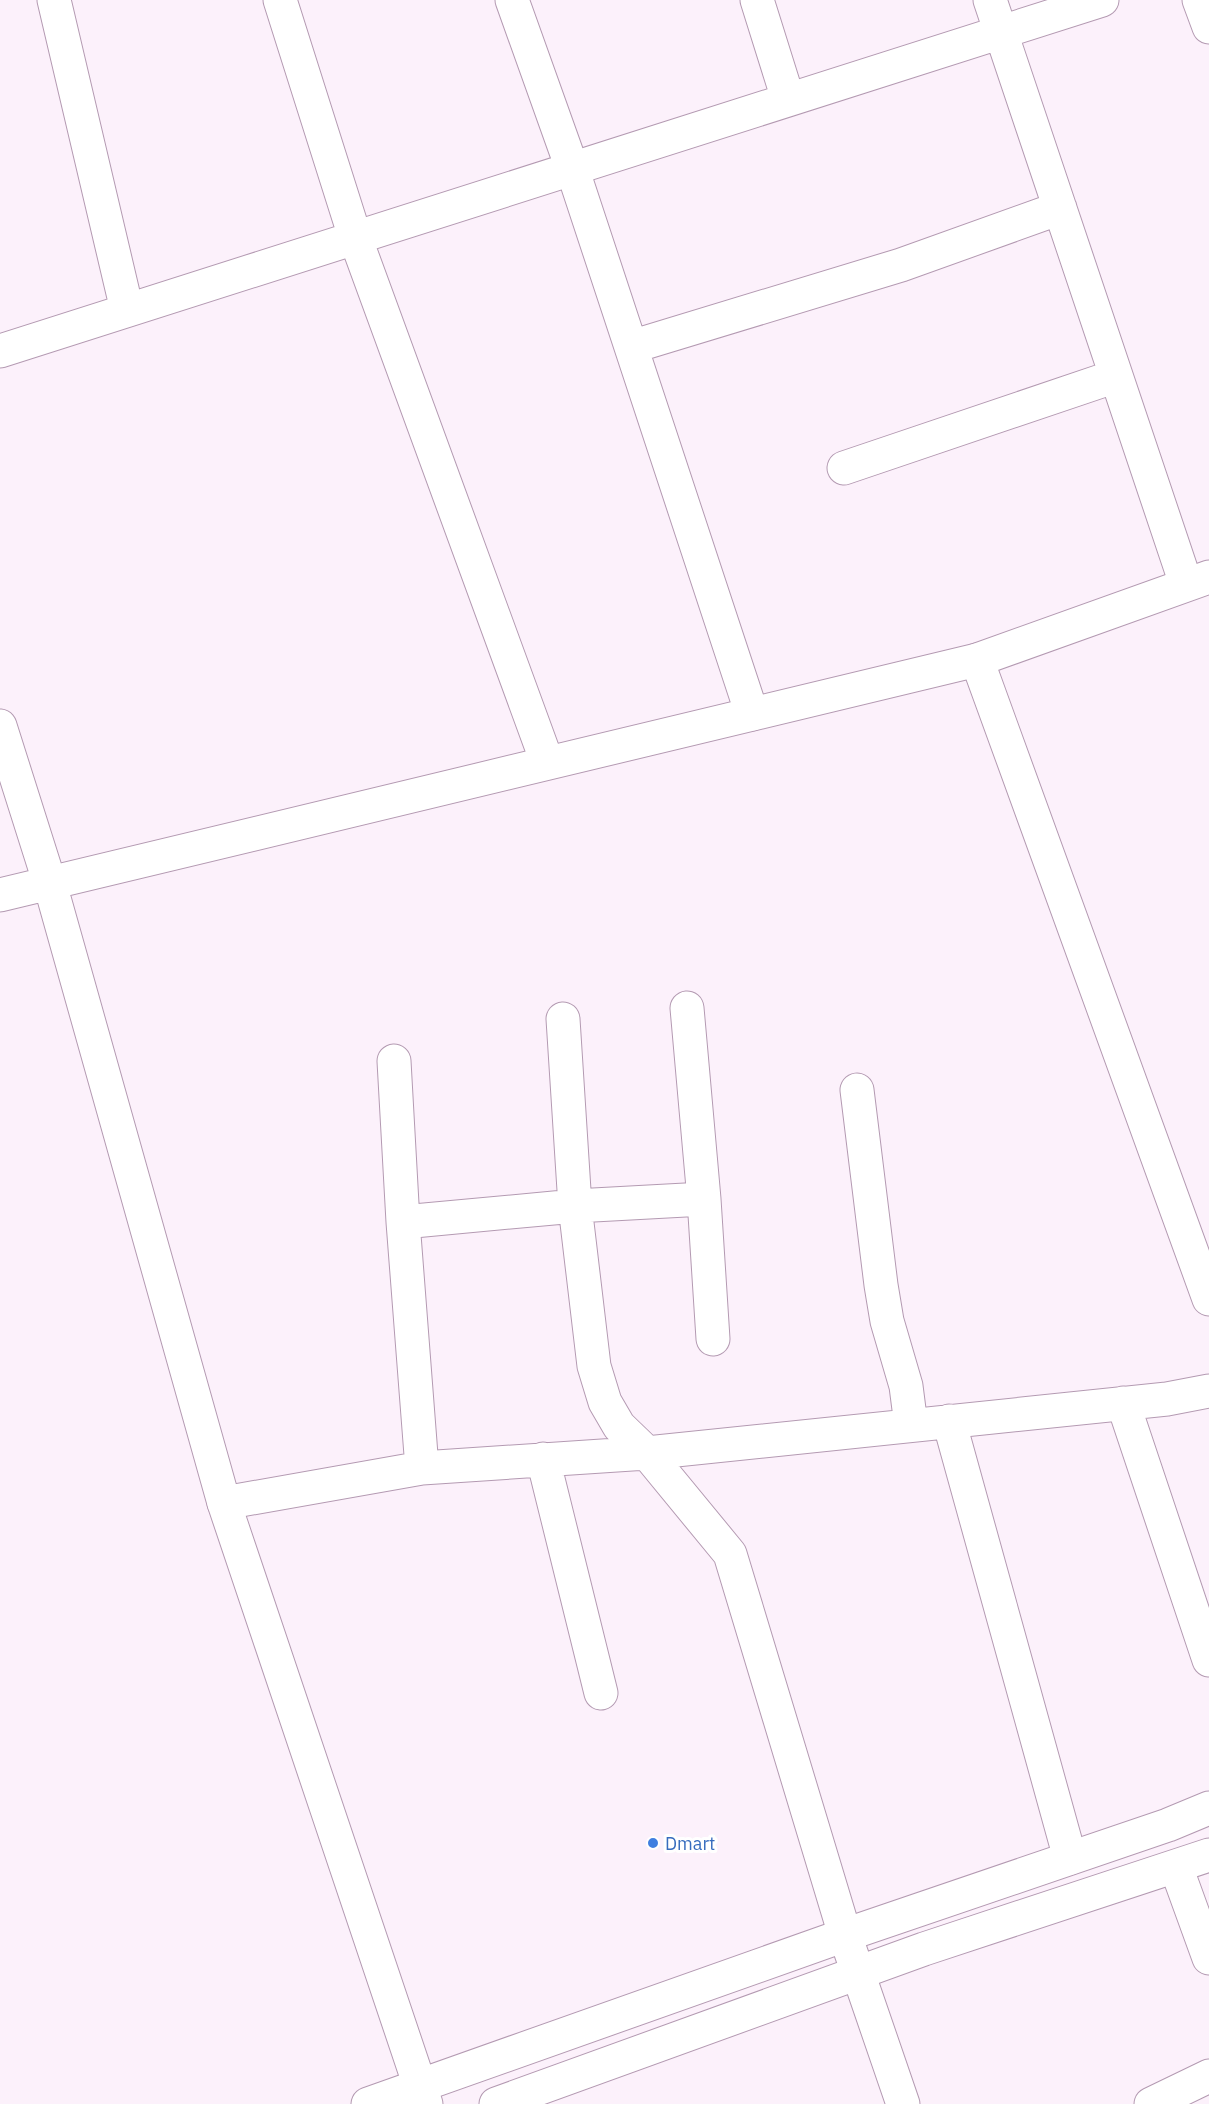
<svg xmlns="http://www.w3.org/2000/svg" width="1209" height="2104" viewBox="0 0 1209 2104" font-family="'IBM Plex Sans',sans-serif">
<style>
.lines{fill:none;stroke-linecap:round;stroke-linejoin:round}
.street-casing{stroke:#b49ab2;stroke-width:35}
.secondary-casing{stroke:#b49ab2;stroke-width:35}
.primary-casing{stroke:#b49ab2;stroke-width:35}
.street{stroke:#fff;stroke-width:33}
.secondary{stroke:#fff;stroke-width:33}
.primary{stroke:#fff;stroke-width:33}
.shop-dot{fill:#3f7fe0;stroke:#fff;stroke-width:2}
.labels{text-anchor:middle;dominant-baseline:central;stroke-width:6;stroke-linejoin:round;paint-order:stroke}
.shop-label{font-size:18px;fill:#366cbe;stroke:#fff;text-anchor:start}
</style>
<rect width="100%" height="100%" fill="#fcf1fb"/>
<g class="lines">
<defs>
<path id="street" d="M54,0L127,310
M280,0L355,237L547,762
M512,0L572,168L752,714
M757,0L788,99
M990,0L1186,584
M1199,0L1209,27
M631,347L901,265L1060,208
M0,351L1102,0
M844,468L1116,376
M977,660L1209,1299
M687,1008L704,1199L713,1339
M563,1019L575,1206L594,1366L605,1402L619,1426L647,1453L730,1554L845,1935L903,2104
M394,1061L403,1222L422,1468
M857,1090L881,1285L887,1321L906,1386L911,1425
M403,1222L575,1206L704,1199
M1123,1403L1209,1660
M949,1421L1070,1858
M543,1459L601,1693
M224,1503L422,1468L647,1453L1167,1399L1209,1391
M1176,1867L1209,1958
M1151,2104L1209,2076"/>
<path id="secondary" d="M0,726L50,884L224,1503L426,2104
M0,895L977,660L1209,577"/>
<path id="primary" d="M368,2104L845,1935L1168,1825L1209,1808
M496,2104L924,1949L1209,1855"/>
</defs>
<use href="#street" class="street-casing"/>
<use href="#secondary" class="secondary-casing"/>
<use href="#primary" class="primary-casing"/>
<use href="#street" class="street"/>
<use href="#secondary" class="secondary"/>
<use href="#primary" class="primary"/>
</g>
<circle class="shop-dot" cx="653" cy="1843" r="6"/>
<g class="labels">
<g class="shop-label">
<text x="665" y="1843">Dmart</text>
</g>
</g>
</svg>
